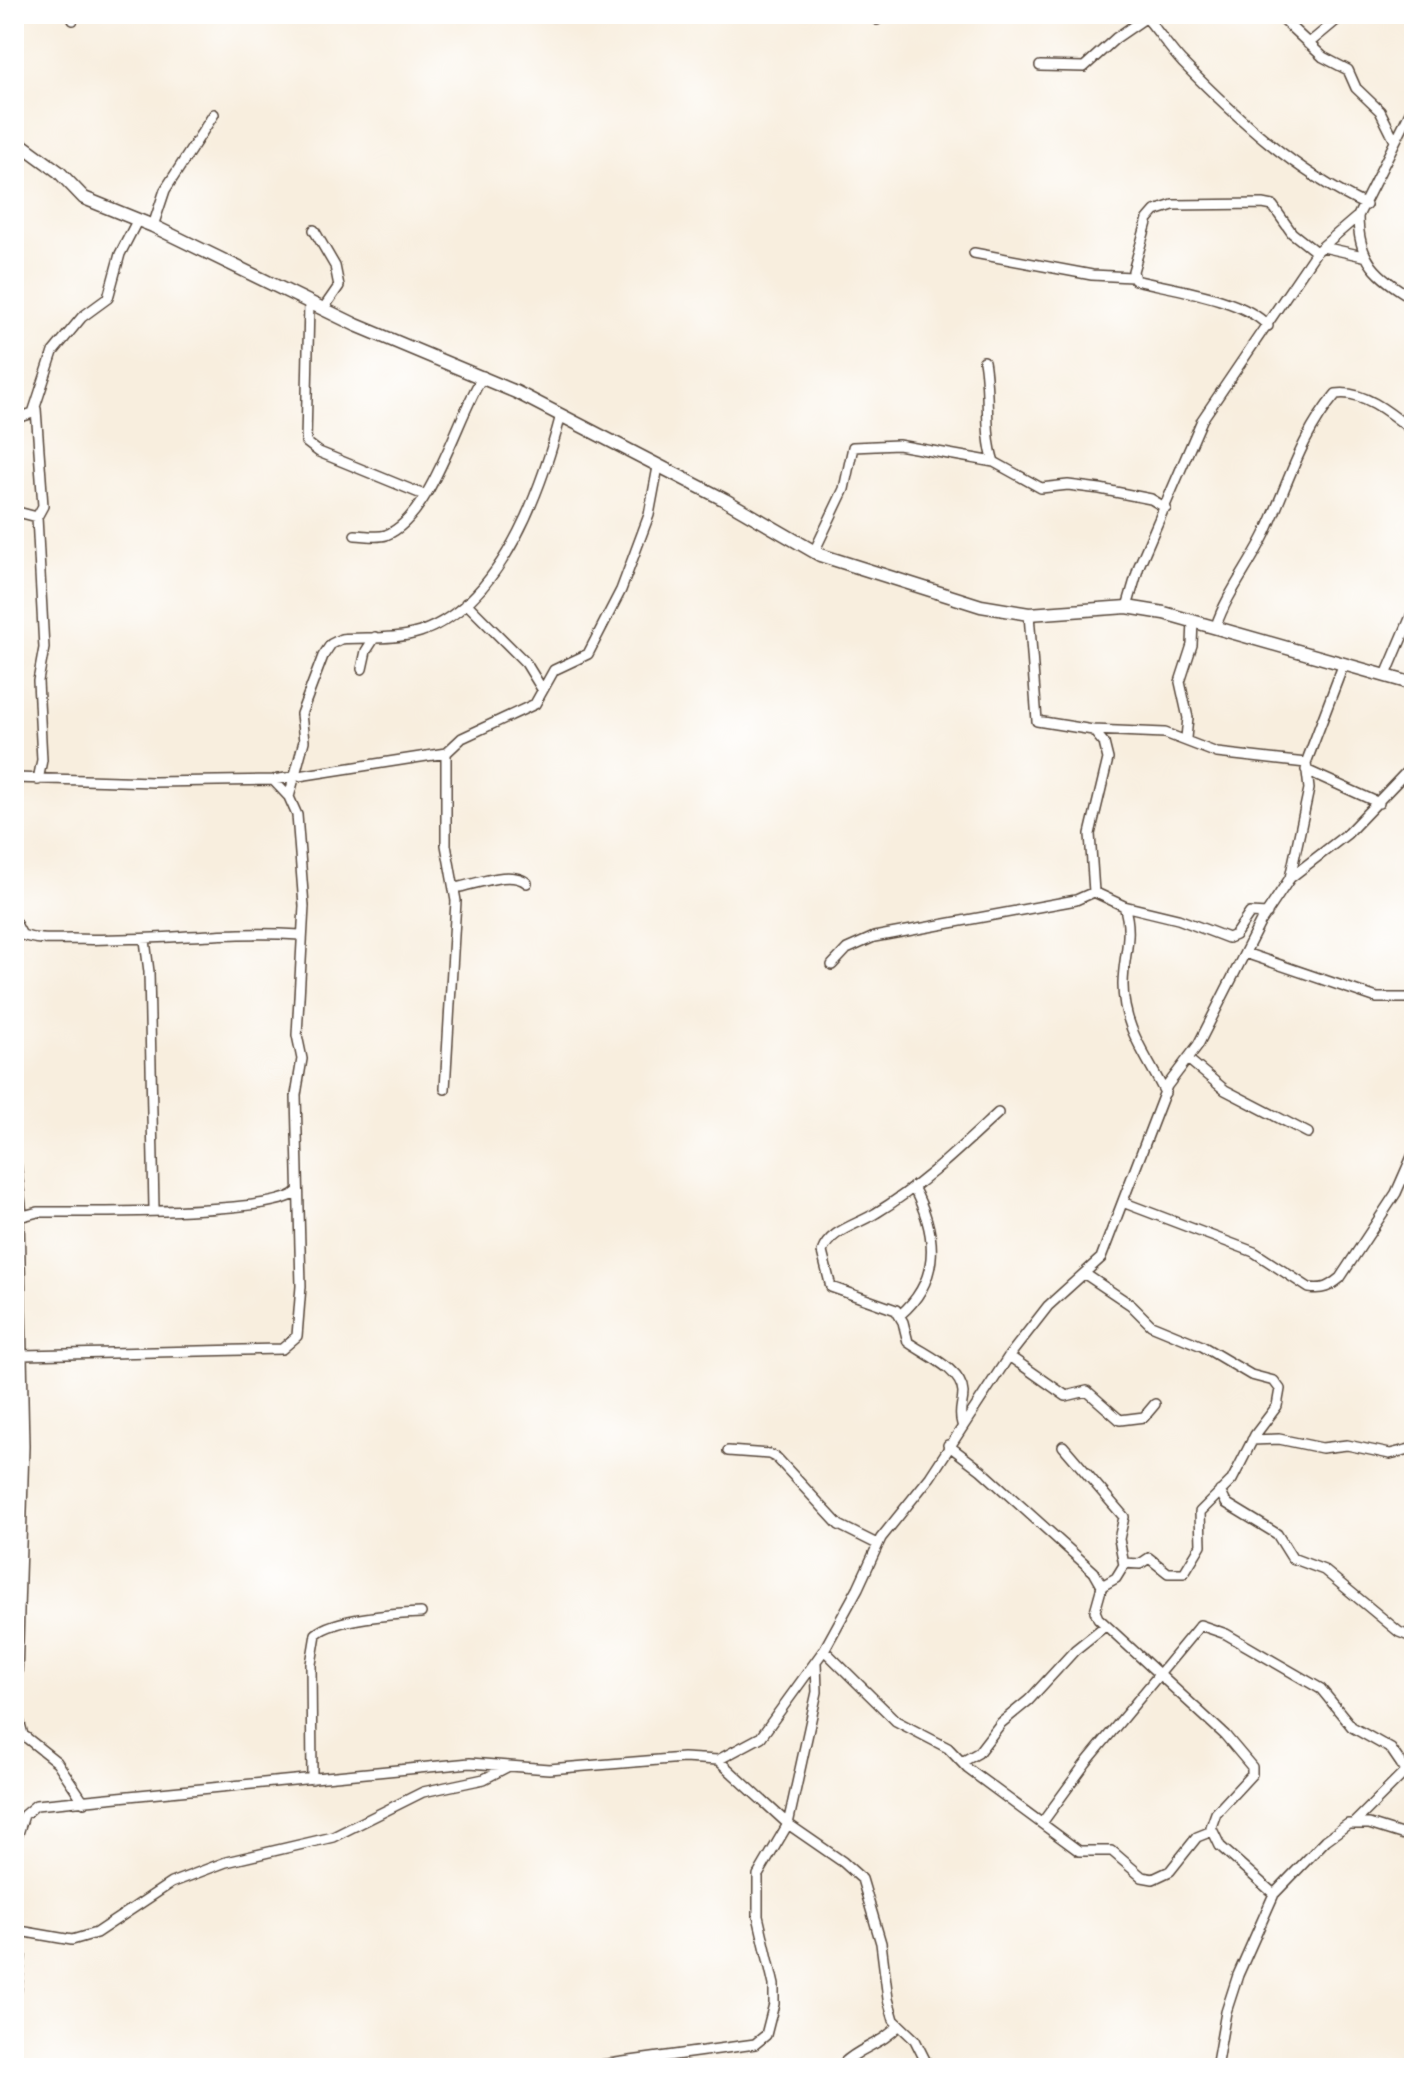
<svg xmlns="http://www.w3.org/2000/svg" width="1428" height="2082" viewBox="0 0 1428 2082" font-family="'Gochi Hand',sans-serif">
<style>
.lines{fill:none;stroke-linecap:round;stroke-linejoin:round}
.minor-casing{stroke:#57473b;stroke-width:12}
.secondary-casing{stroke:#57473b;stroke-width:15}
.minor{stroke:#fff;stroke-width:9}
.secondary{stroke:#fff;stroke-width:12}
</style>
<rect width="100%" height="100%" fill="#fff"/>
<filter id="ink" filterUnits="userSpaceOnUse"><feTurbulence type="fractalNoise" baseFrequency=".0125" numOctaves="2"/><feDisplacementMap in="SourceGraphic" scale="16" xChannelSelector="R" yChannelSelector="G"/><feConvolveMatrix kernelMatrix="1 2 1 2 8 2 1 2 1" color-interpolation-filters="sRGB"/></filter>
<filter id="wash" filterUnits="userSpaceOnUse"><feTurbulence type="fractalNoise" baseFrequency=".006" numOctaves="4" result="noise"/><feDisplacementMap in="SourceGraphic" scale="32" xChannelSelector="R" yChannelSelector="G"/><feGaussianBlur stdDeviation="1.8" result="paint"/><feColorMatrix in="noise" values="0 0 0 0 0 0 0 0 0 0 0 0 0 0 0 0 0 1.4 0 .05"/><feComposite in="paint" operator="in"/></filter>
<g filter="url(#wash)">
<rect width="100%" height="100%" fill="#f8eede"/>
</g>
<g filter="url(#ink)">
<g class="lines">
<defs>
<path id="minor" d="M1143,14C1157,29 1168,47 1182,62C1237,118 1294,171 1366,205
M1277,14L1323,57L1348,70L1356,88L1380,111L1395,141
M73,20L74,14
M877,20V14
M1308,44L1344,14
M1040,66L1084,67L1116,38L1148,16
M1358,216C1358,261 1377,277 1414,299
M153,226L165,190L214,114
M314,230L335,266L339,286L323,309
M1323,247L1363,256
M974,253L1092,275L1132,277
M309,303L306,442L319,452L424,495
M1268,326C1243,298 1172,289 1135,280L1133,271L1148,219L1155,211L1173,205L1263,204L1273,206L1292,233L1316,252
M984,361C990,393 984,433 994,462L1041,488L1068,485L1100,489L1151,499L1166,508
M14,419L33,413L53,352L82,317L108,298L120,254L137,221
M14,511L37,517L43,506L36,409
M37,517L44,648L38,681L42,760L38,780
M355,535C365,535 377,538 386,535C432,517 458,414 483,376
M814,552L844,489L853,447L898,445L994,462
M466,603L526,663L542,689
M1127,607L1139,566L1202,420L1316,252L1358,216L1414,104
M1029,614L1037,721L1093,730L1165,733L1217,753L1306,763
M1216,626C1227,593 1251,564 1266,532C1288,484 1301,435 1336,394C1363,389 1394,416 1414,432
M362,669L366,651L375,637
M1386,675L1414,609
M1093,730L1104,743L1108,759L1090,834L1094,892L1124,906L1178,919L1228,938L1235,935L1250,913L1267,914
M1186,738L1188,718L1180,682L1192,645L1193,620
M1306,770L1379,803
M14,778L154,782L273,780L446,753L462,738L535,704L554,670L588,654L621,590L649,515L658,467
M289,797L304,741L301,714L323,656L331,644L341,639C367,637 395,640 420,632C501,604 541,491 561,415
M1290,878L1309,789L1306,763L1344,663
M455,888C475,885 510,869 527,883
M1124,906C1134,935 1123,956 1123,985C1123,1028 1147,1056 1165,1093
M14,920L22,935C38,941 55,939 71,939C147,942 224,930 300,935
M145,940L149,972L154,1208
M1245,953L1377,998H1414
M832,965L847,949L874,937L1076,900L1094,892
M1189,1060L1225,1090L1308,1133
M445,1089L456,901L446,845V753
M14,1146L22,1214
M1125,1203L1254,1252L1309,1288C1323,1290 1329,1287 1340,1278L1396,1193L1414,1152
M1085,1274L1131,1305L1151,1325L1202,1346L1251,1375L1274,1381L1280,1389L1277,1406L1255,1435L1232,1480L1200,1512L1201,1545L1184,1573H1168L1149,1558L1140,1564L1124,1563
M900,1315C942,1279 937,1232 913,1187
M23,1355L282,1349L297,1336L301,1286L296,1095L302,1059L297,1035L304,906L297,815L289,797L273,780
M1009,1356L1066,1396L1087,1391L1120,1420L1144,1417L1155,1404
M962,1424C958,1411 963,1405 963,1393C962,1369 924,1354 908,1342L903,1322L896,1310L831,1287L822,1252C830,1230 857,1225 876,1213C921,1186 959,1149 998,1113
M1252,1440L1279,1439L1322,1448L1347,1445L1390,1454L1414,1448
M948,1445L981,1470L1094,1572L1102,1586L1095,1611L1098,1618L1225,1735L1252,1767V1774L1216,1813L1211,1827L1220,1846L1274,1894
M1063,1446L1124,1517L1119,1539L1124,1565L1116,1578L1102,1586
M728,1451L769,1454L777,1458L839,1525L877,1544
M1220,1491L1226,1503L1277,1534L1292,1558L1324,1570L1399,1632L1414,1638
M824,1650L896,1721L948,1748L968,1769L1079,1851H1112L1142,1877L1153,1879L1170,1871L1197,1837L1212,1831
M718,1760L788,1824L843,1862L862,1879L881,1943L888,1999L894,2020L915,2040L929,2068
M962,1762L978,1753L1001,1723L1029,1700L1075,1650L1105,1626
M312,1779L311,1664L316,1634C334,1618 396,1614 421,1613
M84,1802L57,1762L23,1735L16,1709L24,1446L19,1217L38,1212C82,1212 272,1215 297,1192
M1042,1823L1085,1764L1200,1625L1226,1634L1321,1689L1352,1727L1391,1749L1406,1771
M1354,1823L1414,1763
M14,1846L24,1815L36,1805L470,1763L549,1769L683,1758L718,1760L761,1737L824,1650L858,1588L881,1538L930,1477L1009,1356L1048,1306L1101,1258L1167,1086L1198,1045L1260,923L1290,878L1347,834L1414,764
M14,1902L21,1955L14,2008
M14,1930L72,1940L96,1933L171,1883L226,1862L333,1837L423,1792L484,1779L507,1767
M844,2063C860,2047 883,2044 899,2025
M579,2068L755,2044L766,2035L774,2004V1985L758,1916V1875L788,1824L817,1692L816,1662
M1216,2068L1226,2012L1238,1975L1274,1894L1326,1840L1348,1824H1369L1414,1838"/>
<path id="secondary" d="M14,139L59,172L84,198L153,226L356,325L516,392L725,500L820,555L981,606L1029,614L1127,607L1164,613L1414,684"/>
</defs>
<use href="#minor" class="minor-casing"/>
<use href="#secondary" class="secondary-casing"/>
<use href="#minor" class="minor"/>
<use href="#secondary" class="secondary"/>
</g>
</g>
<rect width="1428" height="2082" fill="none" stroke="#fff" stroke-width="48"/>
</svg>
